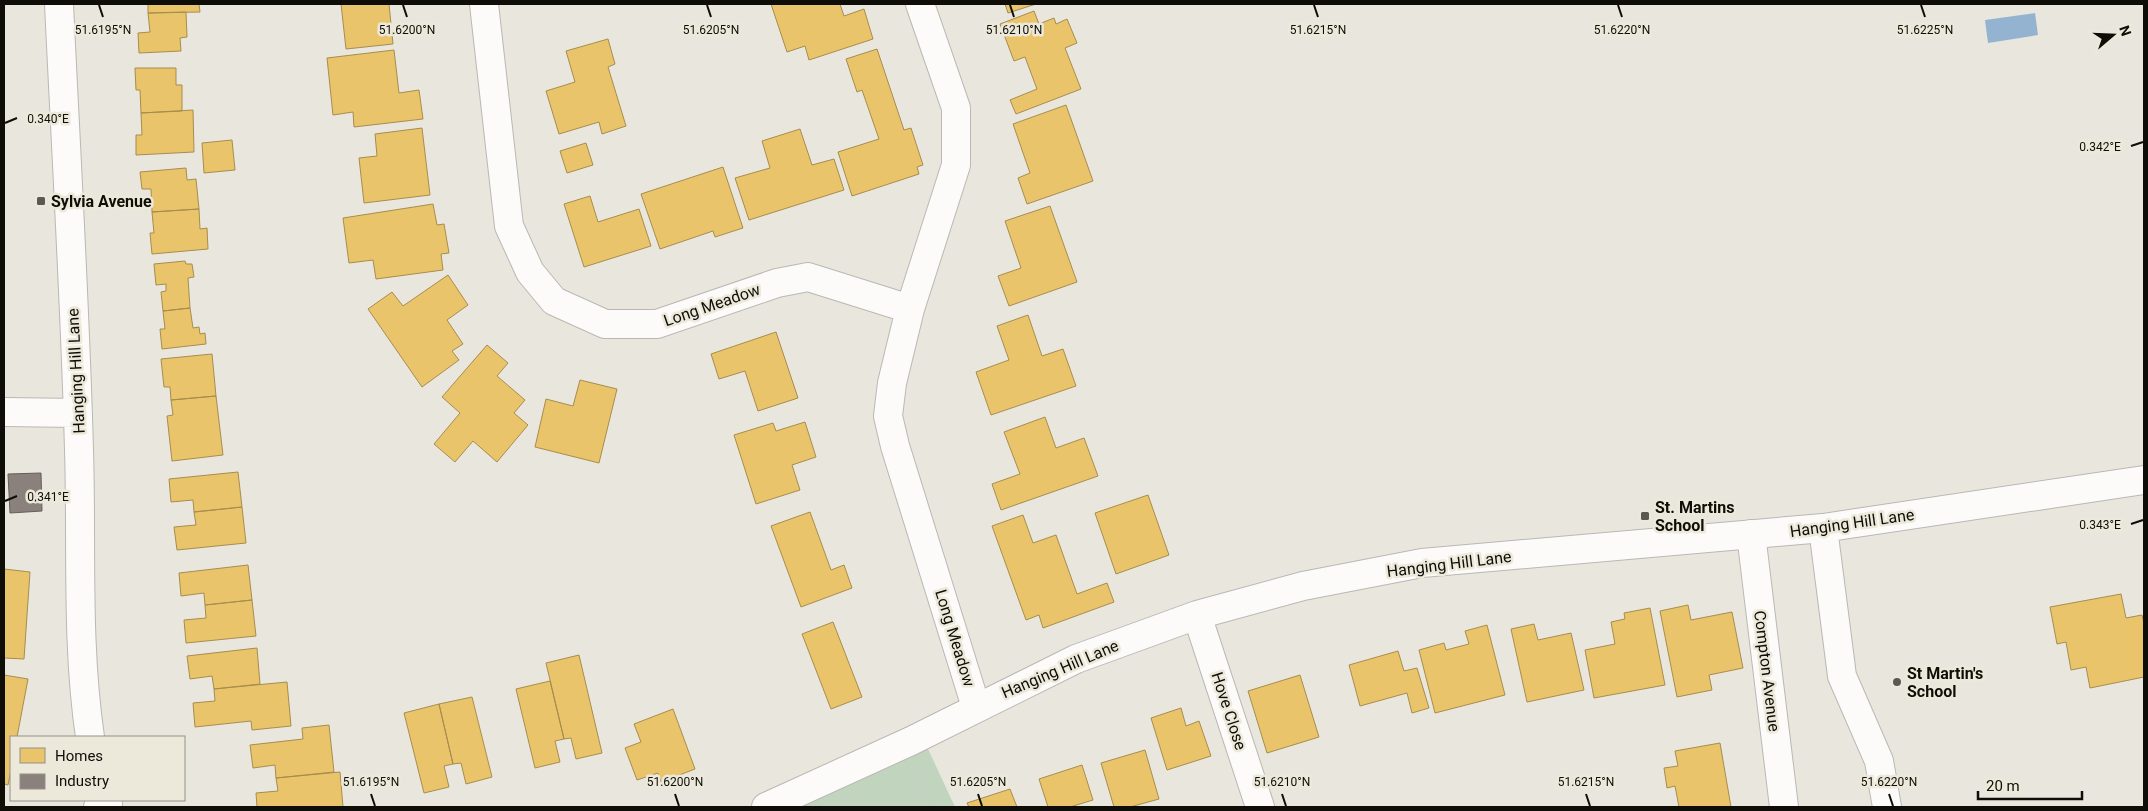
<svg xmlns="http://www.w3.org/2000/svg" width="2148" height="811" viewBox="0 0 2148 811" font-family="Roboto,sans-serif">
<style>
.green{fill:#c0d4be}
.water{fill:#93b3d1}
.homes{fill:#e9c46a;stroke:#a78d4d}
.industry{fill:#8a817c;stroke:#655e59}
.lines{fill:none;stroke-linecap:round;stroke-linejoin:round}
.minor-casing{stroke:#bab8b3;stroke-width:30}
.path{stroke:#cbcbc8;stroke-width:3;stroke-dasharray:1 4;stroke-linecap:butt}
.minor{stroke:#fcfbfa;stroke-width:28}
.ticks{fill:none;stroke:#0e0d08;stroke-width:2}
.poi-dot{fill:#5b5953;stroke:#ede9da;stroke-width:2}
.labels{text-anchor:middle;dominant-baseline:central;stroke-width:5;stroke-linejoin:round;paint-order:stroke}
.poi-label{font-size:16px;font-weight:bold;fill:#0e0d08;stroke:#ede9da;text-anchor:start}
.street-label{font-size:16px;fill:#0e0d08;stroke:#ede9da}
.ticks-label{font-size:12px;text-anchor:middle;fill:#0e0d08;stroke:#ede9da;stroke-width:5;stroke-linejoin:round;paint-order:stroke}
</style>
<rect width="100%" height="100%" fill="#e9e6de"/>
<path class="green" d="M921,734L955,807H766Z"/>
<path class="water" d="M2035,13L2038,35L1988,43L1985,20Z"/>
<path class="homes" d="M148,4H199L200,12L148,13Z
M341,4H389L393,44L346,49Z
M771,4H840L844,16L864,9L873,39L809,60L805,46L787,52Z
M1005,4H1036L1008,13Z
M1034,11L1039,24L1054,18L1056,24L1067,19L1077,43L1065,48L1081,89L1016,114L1010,100L1037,89L1025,57L1014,61L1000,24Z
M186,12L187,37L180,38L181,51L139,53L138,33L150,32L148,13Z
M608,39L615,64L608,67L626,126L602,134L599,122L559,134L546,91L575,82L566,51Z
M877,49L904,130L911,128L923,165L917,167L919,174L852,196L838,152L879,139L862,90L857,92L846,59Z
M394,50L399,93L419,90L423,119L354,127L353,112L333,115L327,58Z
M135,68H176V85H182V111L141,113L140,90H136Z
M1066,105L1093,181L1027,204L1018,178L1030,173L1013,124Z
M193,110L194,152L136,155V135H142L141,113Z
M422,128L430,195L364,203L359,158L377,156L375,134Z
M800,129L812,165L834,159L844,190L749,220L735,178L770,168L762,141Z
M232,140L235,170L204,173L202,143Z
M586,143L593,165L567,173L560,151Z
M723,167L743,228L715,237L713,231L660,249L641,194Z
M186,168L187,180L196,179L199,209L152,212L151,189H142L140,172Z
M590,196L598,222L639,209L651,246L584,267L564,204Z
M433,204L437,225L444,224L449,253L441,254L443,270L376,279L373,260L349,263L343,218Z
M1050,206L1077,282L1009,306L998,276L1021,268L1005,221Z
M199,209L200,229L207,228L208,249L152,254L150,233H154L152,212Z
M185,261L186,264H192L194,277L188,278L190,308L163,311L161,292L166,291V284L156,285L154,264Z
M448,275L468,305L447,320L463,344L452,351L459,360L422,387L368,309L392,292L403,306Z
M190,308L193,328L199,327L200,334L205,333L206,344L162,349L160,329H165L163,311Z
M1028,315L1042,356L1063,349L1076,386L991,415L976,372L1009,360L997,326Z
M776,332L798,398L758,411L745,371L719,379L711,354Z
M487,345L508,363L497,376L525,400L514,413L528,425L497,462L473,441L455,462L434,444L460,413L442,397Z
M212,354L216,396L171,400L170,387H164L161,359Z
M580,380L617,389L599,463L535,447L546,399L573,406Z
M216,396L223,455L172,461L167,416L173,415L171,400Z
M1045,417L1056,448L1084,438L1098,476L1001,510L992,484L1020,474L1004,432Z
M805,422L816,457L792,465L800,490L756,504L734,435L773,423L776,431Z
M238,472L242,507L194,512L193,500L171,502L169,479Z
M1148,495L1169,555L1116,574L1095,513Z
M242,507L246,543L177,550L174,527L196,525L194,512Z
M810,512L831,570L844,565L852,588L801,607L771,526Z
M1023,515L1033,543L1056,535L1077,594L1107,583L1114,602L1043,628L1039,615L1026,620L992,526Z
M248,565L252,600L205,605L204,593L181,596L179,573Z
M4,569L30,572L24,659L4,658Z
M2121,594L2126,618L2142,615L2144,623V677L2090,688L2086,667L2071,670L2066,642L2057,644L2050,607Z
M252,600L256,636L186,643L184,620L206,618L205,605Z
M1688,605L1691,620L1732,612L1743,668L1709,675L1712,690L1677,697L1660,611Z
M1650,608L1665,685L1594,698L1585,650L1615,644L1611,622L1625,619L1624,613Z
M833,622L862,697L831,709L802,634Z
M1534,624L1538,640L1571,633L1584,690L1527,702L1511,629Z
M1487,625L1505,695L1435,713L1419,650L1444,643L1446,650L1469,644L1465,631Z
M257,648L260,684L214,689L212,676L190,679L187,656Z
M1398,651L1404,671L1417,668L1429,708L1412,713L1407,693L1360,706L1349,665Z
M579,655L602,753L576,759L571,738L564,739L546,663Z
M4,675L28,679L17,737H11V770L8,785L4,784Z
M1300,675L1319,737L1267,753L1248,691Z
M550,681L564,739L555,741L560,762L535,768L516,689Z
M287,682L291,726L252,730L251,721L195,727L193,703L215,701L214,689Z
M472,697L492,777L466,784L461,763L453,764L439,704Z
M439,704L453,764L444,766L449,787L424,793L404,713Z
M1181,708L1186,726L1199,721L1211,756L1167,770L1151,718Z
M673,709L695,769L661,782L658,773L637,780L625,748L641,742L634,724Z
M329,725L334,772L276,778L275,765L253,768L250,745L303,739L302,728Z
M1720,743L1731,807H1679L1675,786L1667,788L1664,768L1678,766L1675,751Z
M1145,750L1159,799L1130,807H1114L1101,763Z
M1082,765L1093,800L1070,807H1048L1039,779Z
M340,772L343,807H257L256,793L278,791L276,778Z
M1010,789L1017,807H969L967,803Z"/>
<path class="industry" d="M41,473L42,511L10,513L8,474Z"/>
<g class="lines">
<defs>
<path id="minor" d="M59,4C66,152 75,301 79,450C82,546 76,642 90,737
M484,4L509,226L530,272L554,301L605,324H657L777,283L808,277L910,309
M920,4L956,108V165L910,309L892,383L888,416L895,446L976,707
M4,412L78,413
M1823,528L1842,676L1879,761L1887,807
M1751,534L1784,807
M1197,615L1260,807
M98,807L108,803
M766,807L911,741L1076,659L1197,615L1303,586L1422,563L1823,528L2144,480"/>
</defs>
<use href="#minor" class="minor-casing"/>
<path class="path" d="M923,771L931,807"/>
<use href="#minor" class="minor"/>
</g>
<path class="ticks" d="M99,5L103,17M403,5L407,17M707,5L711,17M1010,5L1014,17M1314,5L1318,17M1618,5L1622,17M1921,5L1925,17M5,123L17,118M2131,146L2143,142M5,501L17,496M2131,524L2143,520M371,794L375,806M675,794L679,806M978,794L982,806M1282,794L1286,806M1586,794L1590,806M1889,794L1893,806"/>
<g class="poi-dot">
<rect x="36" y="196" width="10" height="10" rx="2.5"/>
<rect x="1640" y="511" width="10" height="10" rx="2.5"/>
<circle cx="1897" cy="682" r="5"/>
</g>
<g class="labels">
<g class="poi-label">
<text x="51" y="201">Sylvia Avenue</text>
<text x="1655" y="507">St. Martins<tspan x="1655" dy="18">School</tspan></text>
<text x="1907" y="673">St Martin's<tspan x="1907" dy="18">School</tspan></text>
</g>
<g class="street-label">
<text transform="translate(712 305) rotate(-19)">Long Meadow</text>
<text transform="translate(76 371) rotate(-93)">Hanging Hill Lane</text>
<text transform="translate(1852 523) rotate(-8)">Hanging Hill Lane</text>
<text transform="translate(1449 564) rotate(-7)">Hanging Hill Lane</text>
<text transform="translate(955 638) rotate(73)">Long Meadow</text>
<text transform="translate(1060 669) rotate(-23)">Hanging Hill Lane</text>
<text transform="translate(1767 671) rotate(83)">Compton Avenue</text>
<text transform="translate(1229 711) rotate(72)">Hove Close</text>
</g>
</g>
<g class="ticks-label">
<text x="103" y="34">51.6195°N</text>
<text x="407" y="34">51.6200°N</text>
<text x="711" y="34">51.6205°N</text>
<text x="1014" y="34">51.6210°N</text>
<text x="1318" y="34">51.6215°N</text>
<text x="1622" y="34">51.6220°N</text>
<text x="1925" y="34">51.6225°N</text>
<text x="48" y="123">0.340°E</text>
<text x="2100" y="151">0.342°E</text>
<text x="48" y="501">0.341°E</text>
<text x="2100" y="529">0.343°E</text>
<text x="371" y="786">51.6195°N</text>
<text x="675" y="786">51.6200°N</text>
<text x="978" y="786">51.6205°N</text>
<text x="1282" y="786">51.6210°N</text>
<text x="1586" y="786">51.6215°N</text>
<text x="1889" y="786">51.6220°N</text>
</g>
<rect width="2148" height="811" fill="none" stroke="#0e0d08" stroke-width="10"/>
<rect x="10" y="736" width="175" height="65" fill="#ede9da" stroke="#949186"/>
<rect x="20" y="748" width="25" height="15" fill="#e9c46a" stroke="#949186"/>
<text x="55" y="761" font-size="15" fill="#0e0d08">Homes</text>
<rect x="20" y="774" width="25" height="15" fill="#8a817c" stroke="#949186"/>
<text x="55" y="786" font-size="15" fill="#0e0d08">Industry</text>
<g transform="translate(2113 35) rotate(71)" stroke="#ede9da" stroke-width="4" paint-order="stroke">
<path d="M0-4L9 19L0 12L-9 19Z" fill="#0e0d08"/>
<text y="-8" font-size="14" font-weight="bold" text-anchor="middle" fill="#0e0d08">N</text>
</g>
<path d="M1978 791v8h104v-8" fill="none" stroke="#0e0d08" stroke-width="2.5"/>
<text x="1986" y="791" font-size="15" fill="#0e0d08" stroke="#ede9da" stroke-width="4" paint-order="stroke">20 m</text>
</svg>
